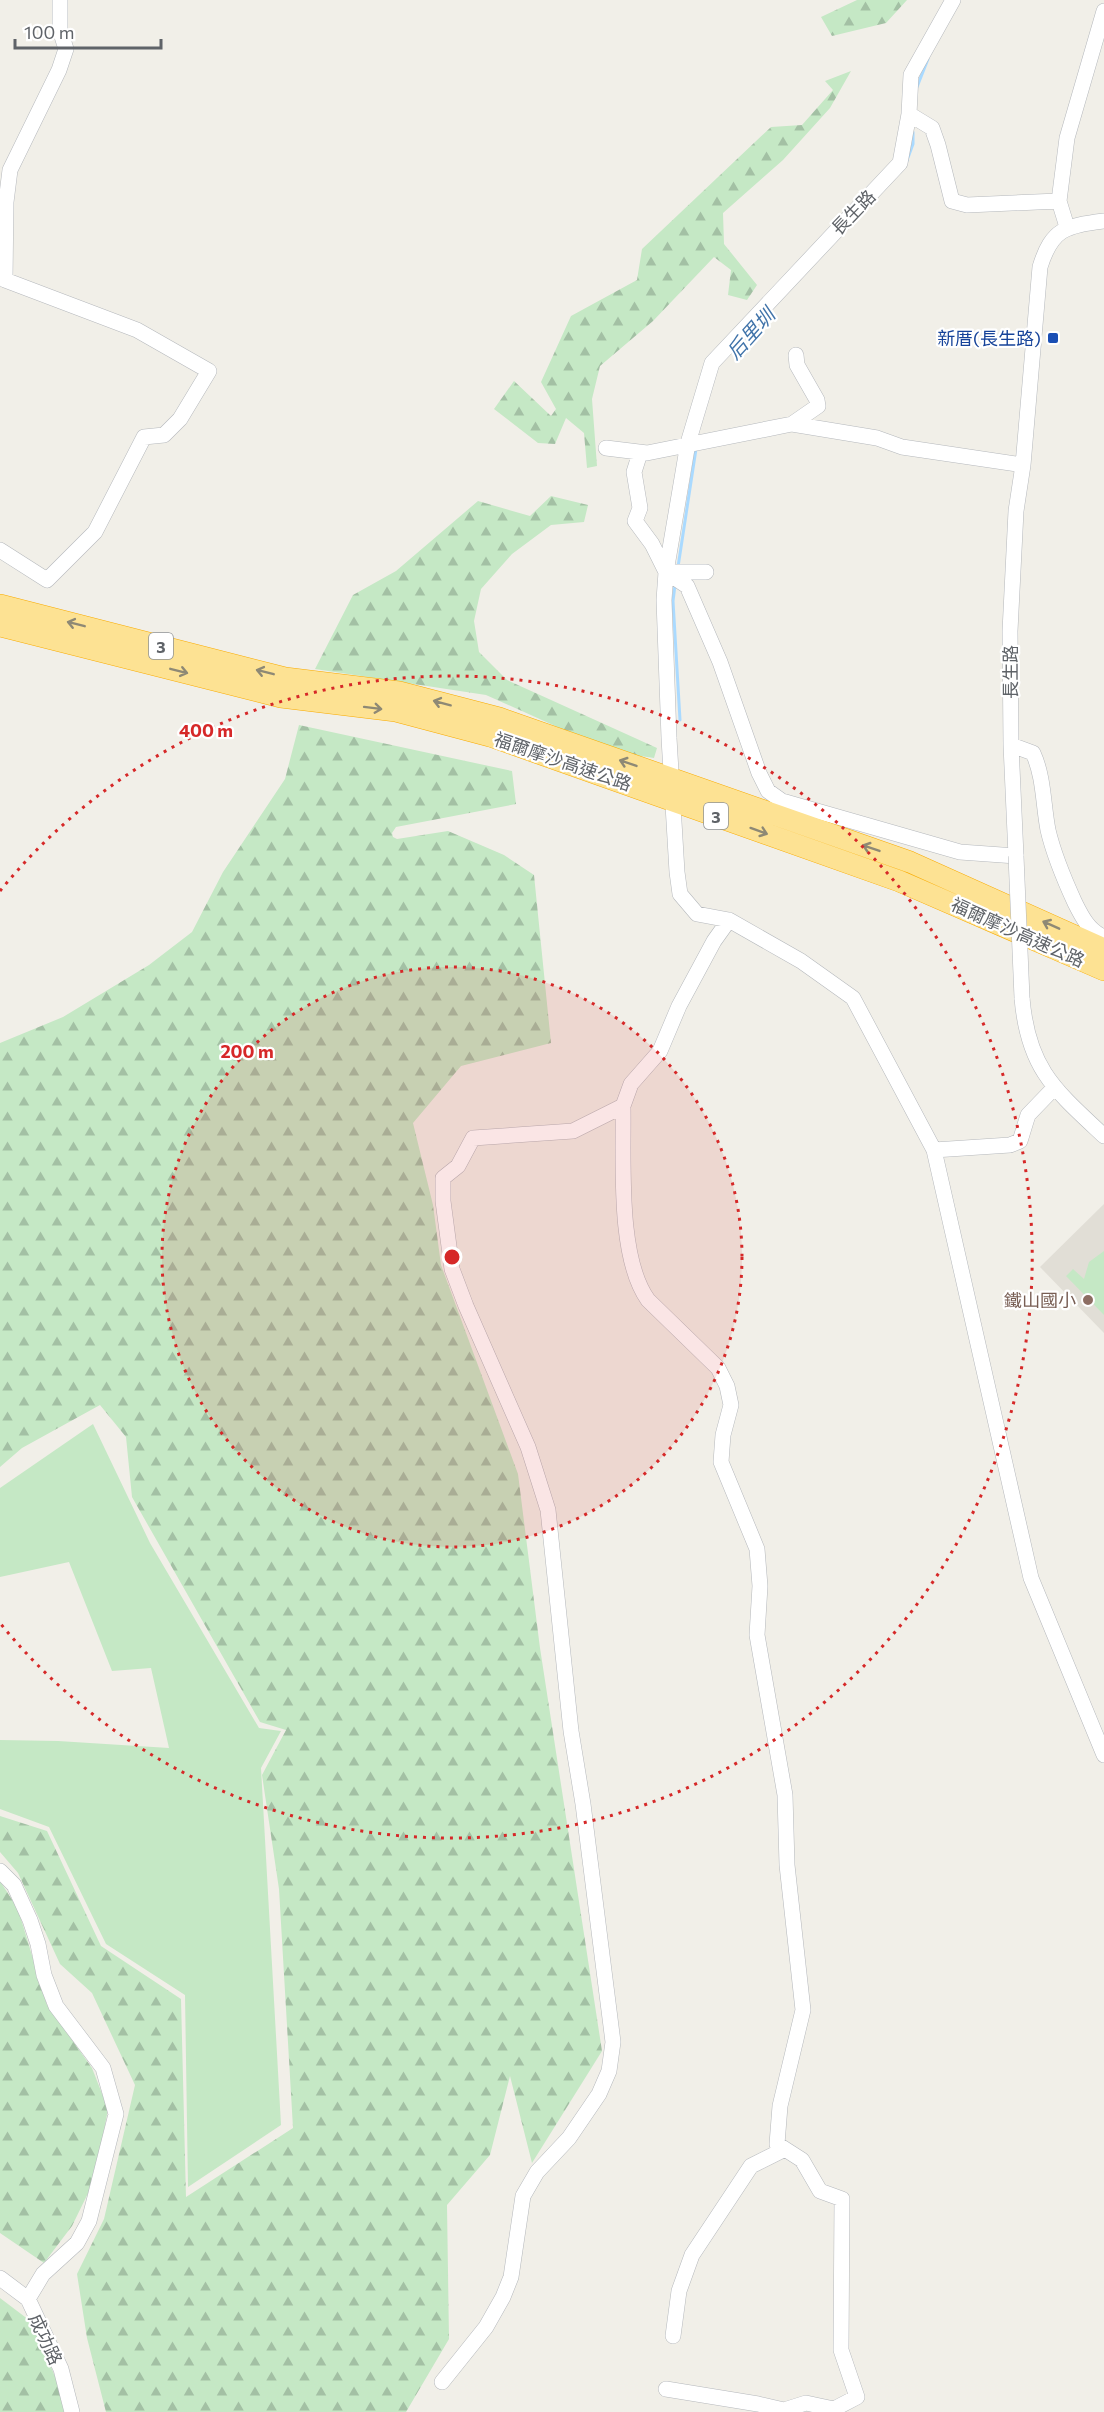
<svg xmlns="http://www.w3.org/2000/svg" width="1104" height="2412" viewBox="0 0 1104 2412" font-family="Commissioner,'Noto Sans TC',sans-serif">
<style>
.education{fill:#e1ded6}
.grass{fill:#c5e8c5}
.forest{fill:url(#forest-firs)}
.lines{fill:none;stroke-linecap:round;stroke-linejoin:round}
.stream{stroke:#aadaff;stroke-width:3}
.minor-casing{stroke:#b5b8bc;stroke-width:16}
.highway-casing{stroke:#f9ab00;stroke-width:22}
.minor{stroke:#fff;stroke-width:15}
.highway{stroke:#fde293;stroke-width:21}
.minor-bridge-casing{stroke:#b5b8bc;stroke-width:16;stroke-linecap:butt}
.minor-bridge{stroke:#fff;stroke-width:15}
.oneway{stroke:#8e8975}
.ring{fill:none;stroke:#d62828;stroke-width:3;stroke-dasharray:3 6}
.transit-dot{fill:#1a4fb4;stroke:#fff;stroke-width:2}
.education-dot{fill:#8d6e63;stroke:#fff;stroke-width:2}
.labels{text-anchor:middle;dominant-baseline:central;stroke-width:4.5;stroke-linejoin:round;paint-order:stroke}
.shield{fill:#fff;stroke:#8f9295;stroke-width:1.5}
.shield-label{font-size:16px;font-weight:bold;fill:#5f6368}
.street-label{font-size:18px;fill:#5f6368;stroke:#fff}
.transit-label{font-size:18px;fill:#164399;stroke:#fff;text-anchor:end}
.education-label{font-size:18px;fill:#785e54;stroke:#fff;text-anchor:end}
.water-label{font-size:20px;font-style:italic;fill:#4174aa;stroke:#fff}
.centre{fill:#d62828;stroke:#fff;stroke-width:3}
.ring-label{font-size:18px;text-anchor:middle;font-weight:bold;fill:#d62828;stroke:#fff;stroke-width:4.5;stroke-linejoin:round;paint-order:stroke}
</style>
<defs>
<pattern id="forest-firs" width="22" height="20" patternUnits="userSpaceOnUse" patternTransform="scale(1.5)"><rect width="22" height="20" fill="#c5e8c5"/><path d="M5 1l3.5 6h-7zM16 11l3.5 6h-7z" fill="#a3c0a4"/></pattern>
</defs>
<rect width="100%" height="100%" fill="#f1efe8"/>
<path class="education" d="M1104,1204V1333L1040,1267Z"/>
<path class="grass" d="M1104,1251V1315L1066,1276L1073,1269L1084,1279L1089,1262Z
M93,1424L150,1543L259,1728L281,1731L261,1768L281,2125L188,2187L185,1995L106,1944L49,1827L0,1809V1740L58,1741L169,1748L151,1668L112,1671L69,1562L0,1577V1488Z"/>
<path class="forest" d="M857,0H907L886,23L832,36L821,17Z
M851,71L830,108L783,160L723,213L724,244L757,285L747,300L728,295L731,270L714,257L653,321L600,366L592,399L597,466L587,468L584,433L566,418L555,444L538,443L494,409L514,381L551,416L556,409L541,382L571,316L637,280L642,249L771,127L802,125L833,90L825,81Z
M551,496L588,505L584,522L551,525L512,554L481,589L474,621L479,652L507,680L657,748L654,758L613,752L486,695L315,669L353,595L396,571L478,501L530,516Z
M299,725L512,771L516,804L396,827L392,833L393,837L397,839L448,831L504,855L534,875L551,1043L461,1066L413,1123L433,1205L441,1265L518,1474L540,1648L602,2051L532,2163L510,2076L490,2155L447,2205L449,2339L406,2412H106L87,2338L77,2274L104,2219L135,2085L92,1993L60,1964L18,1873L0,1852V1816L47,1831L101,1946L181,1999L186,2197L293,2128L279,1889L262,1775L286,1730L260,1722L132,1497L126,1437L100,1405L22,1448L0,1467V1043L63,1017L149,965L192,932L223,872L285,779Z
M0,1881L18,1909L47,2005L92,2068L108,2109L95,2179L72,2226L44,2263L0,2233Z
M0,2298L33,2323L56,2379L75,2412H0Z"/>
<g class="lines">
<path class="stream" d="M917,87L928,59
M906,163L913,144V132
M678,567L696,449
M675,585L673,601L680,720"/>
<defs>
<path id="minor" d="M953,0L911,75L909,114L900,163L712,363L688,443L666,572L664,600L669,738L677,872L680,894L697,914L729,920L801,961L853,998L934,1150L1031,1578L1104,1755
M909,114L932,128L938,145L952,201L967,205L1059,201L1067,227
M1059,201L1067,138L1104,11
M792,424L818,406L817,400L797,365L796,355
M606,448L647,453L792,424L877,438L902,447L1023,465
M640,453L634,472L640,508L635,521L652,544L666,572L687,586L720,662L759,773L768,791L782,801L960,852L1016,856L1011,745L1010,631L1016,511L1023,465L1040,267C1052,228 1066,226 1104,221
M0,550L47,580L95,532L144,437L164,435L180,419L209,371L137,330L5,280L6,202L10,170L59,70L66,49L60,30V0
M666,572H706
M1011,745L1033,753C1044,777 1043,804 1048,830C1054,856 1064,879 1075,903C1082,917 1089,931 1104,937
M1022,998C1028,1069 1055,1090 1104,1136
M623,1106C624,1160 617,1257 648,1300L718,1368L727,1386L731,1405L723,1435L721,1462L757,1549L760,1586L757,1635L785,1795L787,1865L803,2010L780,2106L777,2144L802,2160L820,2191L842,2199L841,2350L857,2397L834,2409L833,2412
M934,1150L1010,1145L1020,1141L1028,1115L1054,1088
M0,1871L14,1885L30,1920L38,1944L44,1975L56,2006L103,2068L116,2114L89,2221L77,2243L43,2274L28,2299
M0,2278L28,2299L61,2369L72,2412
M673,2336L679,2291L692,2255L751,2166L785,2149
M442,2382L486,2327L503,2297L511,2277L523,2196L537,2172L569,2138L599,2094L609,2071L613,2042L583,1804L571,1731L548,1510L528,1447L466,1306L452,1269L443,1201V1178L458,1166L473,1138L573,1131L623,1106L631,1084L660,1051L679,1006L714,941L729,920
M666,2389L758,2404L784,2410L806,2403L834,2409"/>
<path id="highway" d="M0,605L285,678L399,692L499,718L910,862L1104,949
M0,626L281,697L396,711L490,736L899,881L1104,970"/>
</defs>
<use href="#minor" class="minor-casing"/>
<use href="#highway" class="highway-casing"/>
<use href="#minor" class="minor"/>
<use href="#highway" class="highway"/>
<defs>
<path id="minor-bridge" d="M1016,856L1022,998"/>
</defs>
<use href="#minor-bridge" class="minor-bridge-casing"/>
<use href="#minor-bridge" class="minor-bridge"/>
</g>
<defs><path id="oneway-shaft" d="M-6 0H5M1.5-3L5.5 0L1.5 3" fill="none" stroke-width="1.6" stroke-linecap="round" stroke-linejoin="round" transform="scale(1.5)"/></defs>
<g class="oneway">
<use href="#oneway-shaft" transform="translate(76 624) rotate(-166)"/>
<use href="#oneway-shaft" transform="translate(179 671) rotate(14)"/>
<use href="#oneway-shaft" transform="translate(265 672) rotate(-166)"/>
<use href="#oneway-shaft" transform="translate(442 703) rotate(-165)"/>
<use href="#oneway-shaft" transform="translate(373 708) rotate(7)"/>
<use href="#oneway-shaft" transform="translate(628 763) rotate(-161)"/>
<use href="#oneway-shaft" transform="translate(759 831) rotate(20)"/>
<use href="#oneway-shaft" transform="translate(871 848) rotate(-161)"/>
<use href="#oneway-shaft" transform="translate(1051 925) rotate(-156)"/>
</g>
<circle cx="452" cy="1257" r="290" fill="#d62828" fill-opacity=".12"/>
<g class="ring">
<circle cx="452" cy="1257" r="290"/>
<path d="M0 891A581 581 0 1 1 0 1623"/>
</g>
<rect class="transit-dot" x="1047" y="332" width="12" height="12" rx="3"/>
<circle class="education-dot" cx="1088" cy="1300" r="6"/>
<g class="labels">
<g class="shield">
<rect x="149" y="633" width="24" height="26" rx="4.5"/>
<rect x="704" y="803" width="24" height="26" rx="4.5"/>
</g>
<g class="shield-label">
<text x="161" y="646">3</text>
<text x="716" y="816">3</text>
</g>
<g class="street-label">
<text transform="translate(853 212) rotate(-46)">長生路</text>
<text transform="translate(1010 672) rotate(-90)">長生路</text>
<text transform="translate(563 761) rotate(19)">福爾摩沙高速公路</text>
<text transform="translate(1018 932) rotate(24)">福爾摩沙高速公路</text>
<text transform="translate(46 2339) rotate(65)">成功路</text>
</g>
<g class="transit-label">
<text x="1041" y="338">新厝(長生路)</text>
</g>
<g class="education-label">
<text x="1076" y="1300">鐵山國小</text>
</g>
<g class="water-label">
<text transform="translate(750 333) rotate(-48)">后里圳</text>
</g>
</g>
<circle cx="452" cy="1257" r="9" class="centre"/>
<g class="ring-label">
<text x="206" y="737">400 m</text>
<text x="247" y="1058">200 m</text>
</g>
<path d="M15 39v9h146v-9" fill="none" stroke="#5f6368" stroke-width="3"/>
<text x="24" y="39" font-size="18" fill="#5f6368" stroke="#ffffff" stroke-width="4.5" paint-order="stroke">100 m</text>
</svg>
